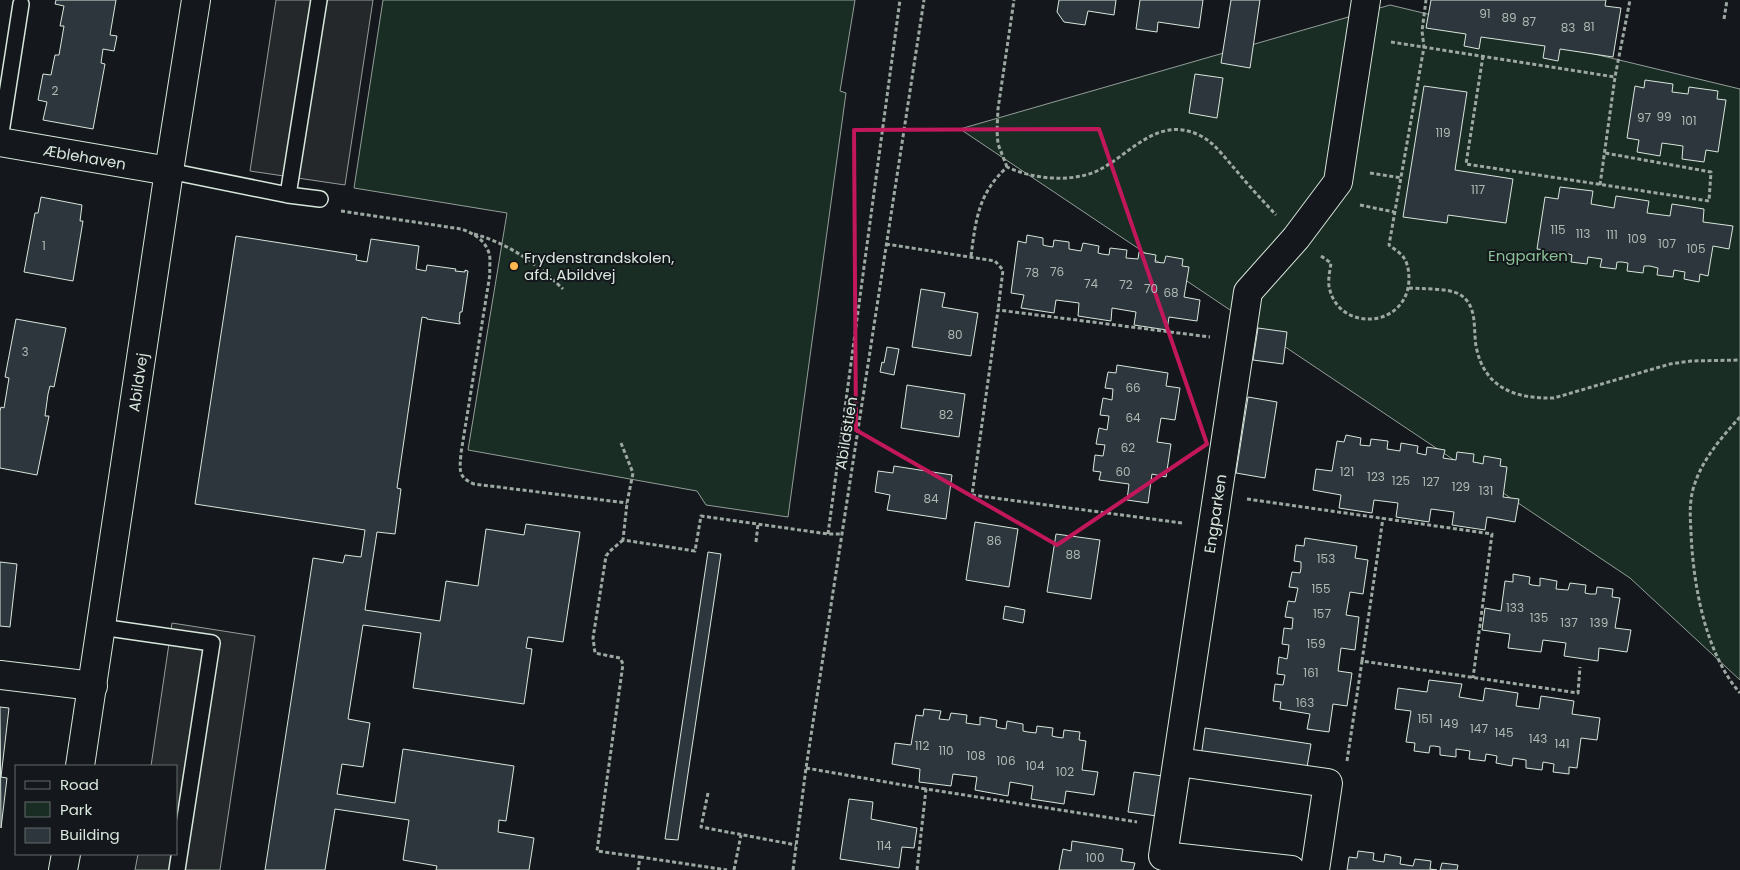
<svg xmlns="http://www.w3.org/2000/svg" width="1740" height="870" viewBox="0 0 1740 870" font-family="Poppins,sans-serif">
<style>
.green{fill:#1a2d24;stroke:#939e99}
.parking{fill:#24282b;stroke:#939e99}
.building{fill:#2c363c;stroke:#d8e6dc}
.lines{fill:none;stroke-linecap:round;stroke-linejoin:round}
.lane-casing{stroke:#d8e6dc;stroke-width:18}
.street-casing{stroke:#d8e6dc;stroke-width:30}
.secondary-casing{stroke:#d8e6dc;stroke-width:30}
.path{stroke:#9da8a2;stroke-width:3;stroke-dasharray:4 2.5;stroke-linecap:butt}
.lane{stroke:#14181c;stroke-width:15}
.street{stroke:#14181c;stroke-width:28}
.secondary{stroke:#14181c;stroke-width:28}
.marked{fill:none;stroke:#c2185b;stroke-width:4;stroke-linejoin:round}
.poi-dot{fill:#ffb74d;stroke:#14181c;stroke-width:2}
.labels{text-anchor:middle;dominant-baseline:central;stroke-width:4;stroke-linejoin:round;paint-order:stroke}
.number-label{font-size:12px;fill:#adbab4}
.street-label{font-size:15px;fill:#d8e6dc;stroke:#14181c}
.park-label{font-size:15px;fill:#8ac095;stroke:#14181c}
.poi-label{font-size:15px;fill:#d8e6dc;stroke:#14181c;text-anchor:start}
</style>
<rect width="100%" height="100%" fill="#14181c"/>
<path class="green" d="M383,0H855L840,91L846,93L788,517L706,505L697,491L468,450L507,213L354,188Z
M1390,5L1740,89V680L1630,578L960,129Z"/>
<path class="parking" d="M276,0H373L345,185L250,171Z
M172,623L255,636L220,870H135L138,854H176V766H151Z"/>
<path class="building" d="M56,0H116L110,35L117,36L114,51L103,49L101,63L105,64L93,129L43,120L47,102L38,100L43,74L51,75L55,55H59L64,26H60L64,6L55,4Z
M1059,0H1116L1114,15L1088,11L1085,25L1064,22L1057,12Z
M1140,0H1203L1199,28L1158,22L1157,32L1136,29Z
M1231,0H1260L1250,68L1221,63Z
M1431,0H1606L1605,6L1621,8L1613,57L1560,49L1558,61L1543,58L1545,46L1481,37L1479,49L1464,46L1466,34L1426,28Z
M1195,74L1223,78L1217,118L1189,113Z
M1645,80L1673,84L1672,92L1688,94L1689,87L1718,91L1717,99L1726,100L1718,152L1706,150L1704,162L1682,159L1683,146L1662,143L1660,156L1637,152L1639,140L1627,138L1635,86L1644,88Z
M1424,86L1467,92L1455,170L1513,179L1506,223L1448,215L1447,223L1403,217Z
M1560,187L1593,191L1591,204L1614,208L1616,196L1649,201L1647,213L1670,216L1672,204L1704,209L1703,222L1733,226L1729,249L1713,246L1708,276L1700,274L1699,282L1684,279L1685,272L1679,271L1674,270L1673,277L1657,275L1658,268L1650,266H1644L1643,273L1627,271L1628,263L1622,262H1617L1616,269L1600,267L1602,259L1588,257L1587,264L1571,262L1572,255L1565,253H1561L1560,260L1544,258L1545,250L1537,249L1545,197L1558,199Z
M41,197L82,205L80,221H83L73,281L24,272L35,213H38Z
M1027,235L1043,238V245L1047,246L1053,247L1054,240L1069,242V249L1081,251L1083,243L1099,246L1098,253L1102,254L1109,255L1110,248L1127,250L1126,258L1138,259L1139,252L1156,255L1155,262L1164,263L1166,256L1183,259L1182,266L1189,267L1184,297L1200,300L1197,321L1169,317L1167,330L1134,325L1136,312L1112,308L1111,321L1078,316L1079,303L1056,300L1054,313L1021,308L1024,295L1011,293L1018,241L1026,243Z
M236,236L357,255L356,260L367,262L371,239L419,246L416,269L426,271L427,265L456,269L455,271L465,272V270L468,271L462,312H460L459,322H460V324L427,319V318L422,317L397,488L401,489L395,534L377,532L365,610L440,621L446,581L478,586L486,529L524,535L526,524L580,532L563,642L528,637L526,648L532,649L524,704L413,688L421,633L363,625L348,719L370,723L363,767L342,764L337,794L395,803L403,749L514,766L506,821L499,820L498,832L534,838L529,870H436L437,866L403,860L409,820L335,809L325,870H265L313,558L343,563L345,555L361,557L365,530L195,504Z
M921,289L945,293L942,307L978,313L971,356L912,347Z
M16,319L66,328L54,387L50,386L48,394L45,416H49L37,475L0,468V411L1,407L4,408L9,378L5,377Z
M1258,328L1287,332L1283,364L1253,360Z
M887,347L899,349L894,375L880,372L882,362L884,363Z
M1117,365L1168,373L1166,386L1180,388L1175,420L1161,418L1157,442L1171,444L1166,477L1152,474L1148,503L1127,500L1129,484L1099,480L1101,472L1093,471L1095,455L1103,456L1105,445L1096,444L1099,428L1107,430L1109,416L1100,415L1103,398L1112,400L1113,389L1105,388L1108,372L1116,373Z
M907,385L965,394L959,437L901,428Z
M1248,397L1277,402L1265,478L1236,473Z
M1346,435L1361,438L1360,445L1370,446L1371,439L1388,441L1387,449L1400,451L1401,443L1418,446L1417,453L1426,455L1427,447L1445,450L1443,458L1456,460L1457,452L1474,454L1473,462L1479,463L1483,464L1484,456L1501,459L1500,466L1507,467L1503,497L1519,499L1515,522L1487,517L1485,530L1452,525L1454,512L1431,509L1429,522L1396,517L1398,503L1374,500L1372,513L1339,508L1341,495L1313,490L1316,469L1332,471L1337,441L1344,442Z
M894,466L952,475L946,519L887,510L890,495L875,492L878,471L893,473Z
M975,522L1018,529L1009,587L966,580Z
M1056,534L1100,540L1091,599L1047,592Z
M1305,538L1357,546L1355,558L1368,560L1363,594L1350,592L1346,615L1359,617L1355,650L1341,648L1338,671L1352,673L1347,706L1333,704L1329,732L1307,729L1310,714L1280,709L1281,702L1273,701L1275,684L1283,685L1285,675L1277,674L1279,657L1287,659L1288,653L1289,645L1282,644L1284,628L1292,629L1293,618L1285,617L1288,601L1295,602L1298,588L1289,587L1292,572L1300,573L1301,568V562L1294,561L1296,545L1304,546Z
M708,552L721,554L678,840L665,839Z
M0,562L17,564L10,627L0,626Z
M1513,574L1530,577L1529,584L1532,585L1540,586V578L1557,581L1556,589L1568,590L1570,583L1586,585L1585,593L1590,594H1596L1597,587L1613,589L1612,597L1620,598L1615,628L1631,630L1627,652L1599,648L1598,661L1564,656L1566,643L1543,640L1541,652L1508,648L1510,634L1482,630L1485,608L1501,611L1505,581L1513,582Z
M1005,606L1025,610L1023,623L1003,619Z
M1429,680L1462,684L1459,697L1483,701L1485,688L1518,693L1516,706L1539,709L1541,696L1574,701L1572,714L1600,718L1597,740L1581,738L1577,768L1569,767V774L1553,772L1554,764L1543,762L1542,770L1526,768V760L1513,758L1512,766L1496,763L1497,756L1492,755L1486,754L1485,761L1469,759L1470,751L1456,749V757L1440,755V747L1434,746H1430L1429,753L1414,751L1415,743L1406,742L1411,711L1395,709L1398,688L1427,692Z
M0,707L9,708L1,777L7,778L1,828Z
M924,709L941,711L939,719L949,720L951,713L967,715L966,723L980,725V717L997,720L996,727L1000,728L1006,729L1007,721L1023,724V731L1028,732L1036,733L1037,726L1053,728L1052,736L1056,737L1063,738L1064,730L1080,732L1079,740L1086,741L1082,770L1098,772L1094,795L1066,791L1064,804L1031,799L1033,786L1010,782L1008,796L975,790L977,777L953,774L951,786L919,782L920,769L892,764L895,743L911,745L916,715L923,716Z
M1205,728L1311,744L1306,773L1201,757Z
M1134,772L1163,776L1157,816L1128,812Z
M849,799L873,802L871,819L917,828L914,848L902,847L899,868L840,859Z
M1072,841L1123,849L1121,861L1135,863L1133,870H1059L1063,849L1071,851Z
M1358,851L1374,853L1373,860L1377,861L1384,862L1385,854L1401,857L1400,864L1413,866L1415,859L1431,861L1430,869L1437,870H1347L1349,857L1357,858Z
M1442,863L1458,865L1457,870H1440Z"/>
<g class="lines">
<defs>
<path id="lane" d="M0,139L21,4
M169,171L288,195L320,199
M288,195L319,0
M101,627L212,643L177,870"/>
<g id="street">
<path id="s1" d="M0,142L169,171"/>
<path d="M0,675L93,686"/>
<path d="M1178,762L1328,783L1315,870"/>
<path id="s2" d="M1291,870L1163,856L1248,292L1296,238L1338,182L1366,0"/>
</g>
<g id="secondary">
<path id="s3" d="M80,766L169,171L196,0"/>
<path d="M63,870L66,854"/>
</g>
</defs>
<use href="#lane" class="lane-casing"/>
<use href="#street" class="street-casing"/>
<use href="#secondary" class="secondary-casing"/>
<path class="path" d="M1724,19L1727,0
M1391,42L1615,77
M1483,56L1466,164L1709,201L1711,172L1605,153
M1007,167L998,144L997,131L998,109L1014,0
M1370,173L1402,178
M1600,185L1615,77L1630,0
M1360,205L1394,212
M341,211L461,229C473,233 485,240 489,253C491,259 489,268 490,274L461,453C460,469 457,477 474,484L627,503
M474,234C510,244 537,264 563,289
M886,244L995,261L1003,270L998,310
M971,256C976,219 978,194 1007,167C1033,179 1070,183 1097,171C1130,155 1157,115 1199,135C1214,142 1224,157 1235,169C1248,185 1262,200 1276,215
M1321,256L1331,263C1330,270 1328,279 1329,286C1337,333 1407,329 1409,280C1409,272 1408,264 1404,258C1401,253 1394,249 1389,245L1424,47L1422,31L1426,0
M1409,288C1422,289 1448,288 1459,294C1478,305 1473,327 1476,346C1484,388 1515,399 1554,398L1670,364L1691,361L1740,360
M1740,417C1722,437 1704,457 1695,483C1689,499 1690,515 1691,532C1693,584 1705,653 1740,693
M621,443L633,473L627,503L623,540L695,551L701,516L828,534H842
M1247,499L1492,534L1473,678
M1182,523L972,495L998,310L1210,337
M828,534L900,0
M623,540L610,551L606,556L593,638L595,653L620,658L623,664L597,851L640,857L638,870
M756,542L758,524
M1362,661L1383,518
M1347,761L1362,661L1578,693L1580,667
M806,768L926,789
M708,793L701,827L796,845
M640,857L727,870
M734,870L741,835
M793,870L806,768L924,0
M917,870L926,789L1137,822"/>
<use href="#lane" class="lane"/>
<use href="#street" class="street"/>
<use href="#secondary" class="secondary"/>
</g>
<path class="marked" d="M1099,129L1207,444L1057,545L856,430L854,130Z"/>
<circle class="poi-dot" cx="514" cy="266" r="5"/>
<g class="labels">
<g class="number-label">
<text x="1485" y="13">91</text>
<text x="1509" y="17">89</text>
<text x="1529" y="21">87</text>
<text x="1589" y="26">81</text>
<text x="1568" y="27">83</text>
<text x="55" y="90">2</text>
<text x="1664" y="116">99</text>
<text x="1644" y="117">97</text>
<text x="1689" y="120">101</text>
<text x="1443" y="132">119</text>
<text x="1478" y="189">117</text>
<text x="1558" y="229">115</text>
<text x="1583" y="233">113</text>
<text x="1612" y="234">111</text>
<text x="1637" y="238">109</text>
<text x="1667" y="243">107</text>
<text x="44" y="245">1</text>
<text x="1696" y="248">105</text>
<text x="1057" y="271">76</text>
<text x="1032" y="272">78</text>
<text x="1091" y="283">74</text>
<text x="1126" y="284">72</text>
<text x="1151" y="288">70</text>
<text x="1171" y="292">68</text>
<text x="955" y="334">80</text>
<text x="25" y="351">3</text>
<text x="1133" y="387">66</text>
<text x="946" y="414">82</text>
<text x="1133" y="417">64</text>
<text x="1128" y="447">62</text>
<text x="1123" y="471">60</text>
<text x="1347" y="471">121</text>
<text x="1376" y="476">123</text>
<text x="1401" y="480">125</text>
<text x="1431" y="481">127</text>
<text x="1461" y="486">129</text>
<text x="1486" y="490">131</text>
<text x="931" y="498">84</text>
<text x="994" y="540">86</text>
<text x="1073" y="554">88</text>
<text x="1326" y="558">153</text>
<text x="1321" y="588">155</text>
<text x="1515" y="607">133</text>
<text x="1322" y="613">157</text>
<text x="1539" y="617">135</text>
<text x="1569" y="622">137</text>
<text x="1599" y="622">139</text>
<text x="1316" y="643">159</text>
<text x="1311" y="672">161</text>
<text x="1305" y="702">163</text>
<text x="1425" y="718">151</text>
<text x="1449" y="723">149</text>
<text x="1479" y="728">147</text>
<text x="1504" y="732">145</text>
<text x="1538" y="738">143</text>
<text x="1562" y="743">141</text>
<text x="922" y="745">112</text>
<text x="946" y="750">110</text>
<text x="976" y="755">108</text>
<text x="1006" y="760">106</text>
<text x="1035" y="765">104</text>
<text x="1065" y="771">102</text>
<text x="884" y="845">114</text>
<text x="1095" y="857">100</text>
</g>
<g class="street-label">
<text stroke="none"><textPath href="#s1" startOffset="86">Æblehaven</textPath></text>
<text stroke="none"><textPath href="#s3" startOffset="388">Abildvej</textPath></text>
<text transform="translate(846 433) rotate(-81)">Abildstien</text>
<text stroke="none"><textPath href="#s2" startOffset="475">Engparken</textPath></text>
</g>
<g class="park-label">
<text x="1528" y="255">Engparken</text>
</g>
<g class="poi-label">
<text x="524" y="257">Frydenstrandskolen,<tspan x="524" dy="17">afd. Abildvej</tspan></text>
</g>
</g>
<rect x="15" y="765" width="162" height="90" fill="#14181c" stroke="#626a69"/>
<rect x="25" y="781" width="25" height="8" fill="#14181c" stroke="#626a69"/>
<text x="60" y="790" font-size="15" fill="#d8e6dc">Road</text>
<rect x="25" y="802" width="25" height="15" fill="#1a2d24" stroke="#626a69"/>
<text x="60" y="815" font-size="15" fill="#d8e6dc">Park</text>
<rect x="25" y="828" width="25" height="15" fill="#2c363c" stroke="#626a69"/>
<text x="60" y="840" font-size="15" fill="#d8e6dc">Building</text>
</svg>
